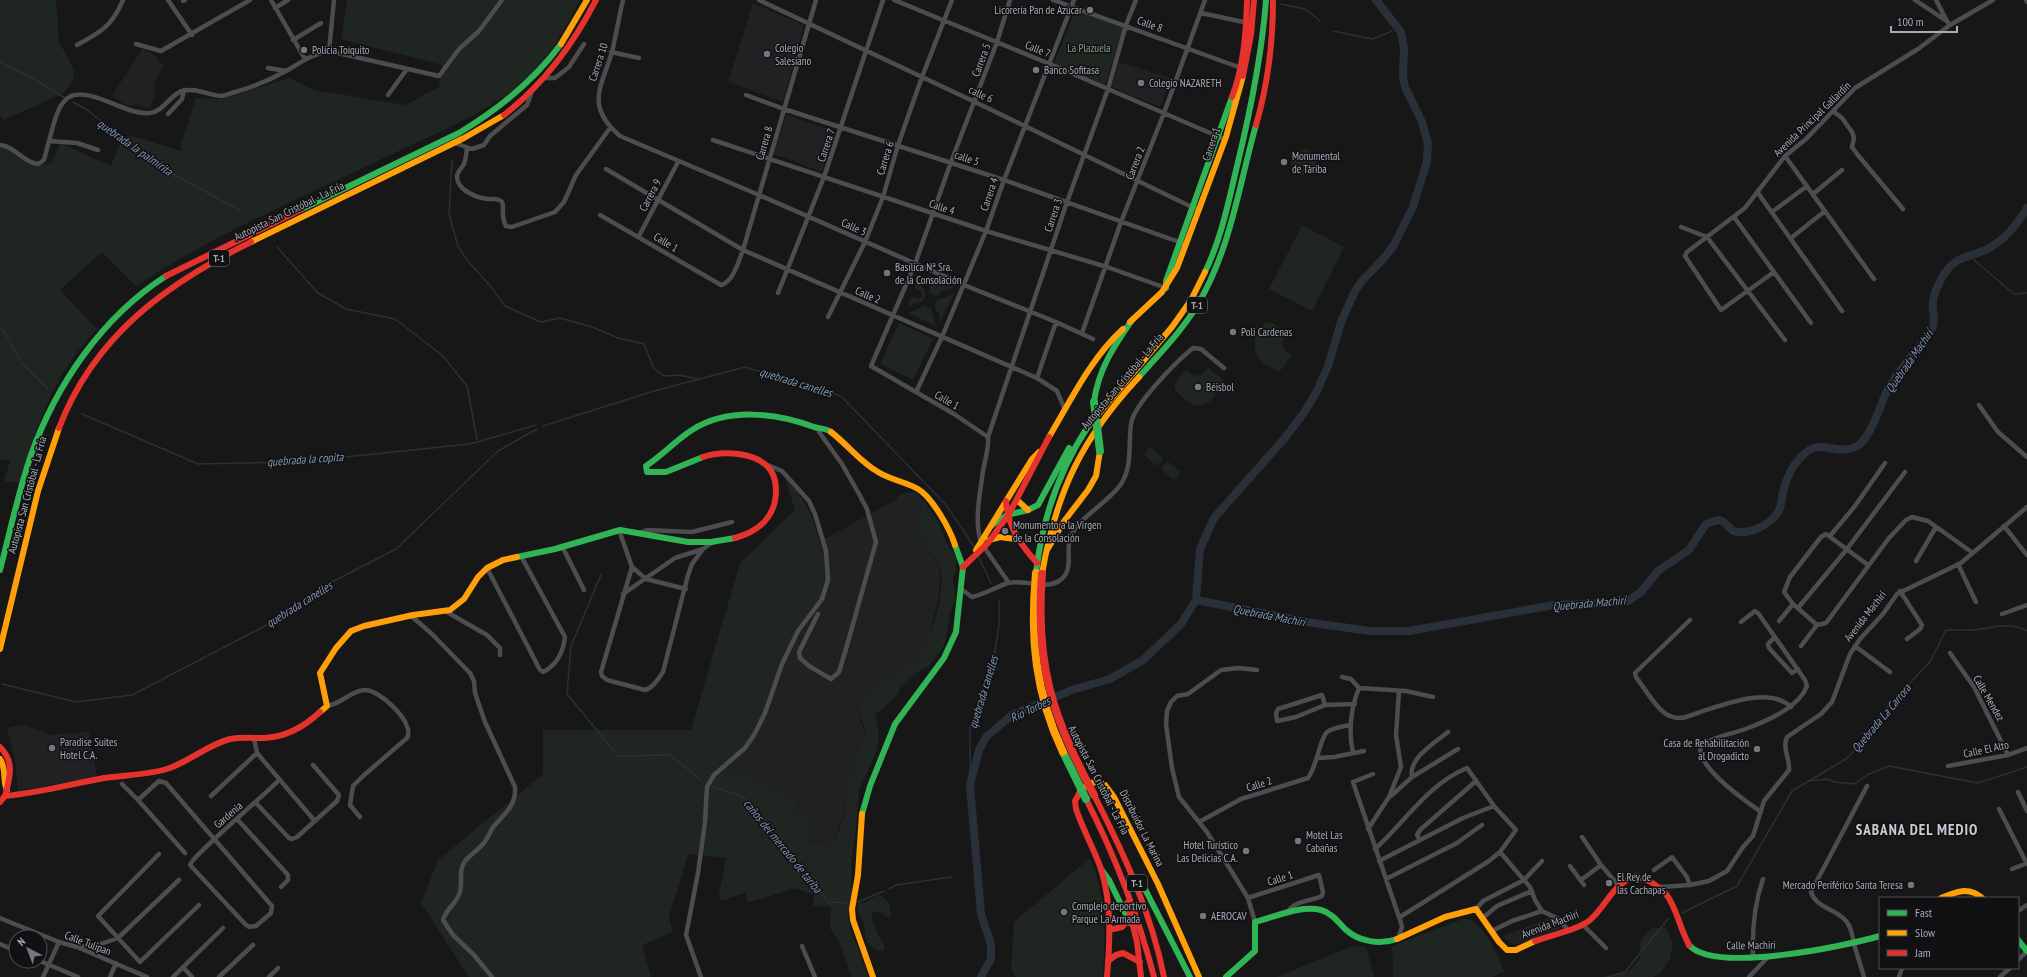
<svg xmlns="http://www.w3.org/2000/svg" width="2027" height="977" viewBox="0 0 2027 977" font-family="'PT Sans Narrow',sans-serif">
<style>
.built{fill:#212123}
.green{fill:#1f2520}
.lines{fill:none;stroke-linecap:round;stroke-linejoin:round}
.stream{stroke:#2a3038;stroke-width:1.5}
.river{stroke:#2a3038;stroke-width:8}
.street{stroke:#4d4d50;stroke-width:4.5}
.fast{stroke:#30b455;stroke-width:6}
.slow{stroke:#ff9f0a;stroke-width:6}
.jam{stroke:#e5322d;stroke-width:6}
.fast-bridge{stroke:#30b455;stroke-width:8}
.slow-bridge{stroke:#ff9f0a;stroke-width:8}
.jam-bridge{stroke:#e5322d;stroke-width:8}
.poi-dot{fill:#75777f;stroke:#111113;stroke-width:1.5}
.labels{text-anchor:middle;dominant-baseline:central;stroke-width:3;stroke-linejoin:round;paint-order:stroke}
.shield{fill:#111113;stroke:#7b7d86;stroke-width:1}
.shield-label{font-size:10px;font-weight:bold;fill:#a8abb7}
.poi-label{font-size:11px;fill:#a8abb7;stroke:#111113;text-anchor:start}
.street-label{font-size:11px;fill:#a8abb7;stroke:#111113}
.park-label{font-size:11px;fill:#7fa285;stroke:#111113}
.water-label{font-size:12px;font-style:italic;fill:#7f95b2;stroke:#111113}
.district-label{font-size:15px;font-weight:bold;letter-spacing:1px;fill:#c9cbd3;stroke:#111113}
</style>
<rect width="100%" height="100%" fill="#171717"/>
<path class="built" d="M753,3L804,25L783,102L728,82Z
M143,48L157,57L159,62L164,66L153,84L155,97L148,109L138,104L127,106L112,96Z
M1119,62L1170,78L1160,107L1112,87Z
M786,115L835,131L822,172L774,154Z
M915,497L921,503L922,509L920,533L926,547L940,565L939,596L929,638L921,652L911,662L887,680L860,718L865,735L849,774L846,786L845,811L832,845L808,842L810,813L795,811L725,767L776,679L829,573L819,542L896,500L901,502Z
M22,724L51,735L89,732L97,777L18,791L15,762L7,728Z
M1554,916L1563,928L1516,945L1510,943L1503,936Z"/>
<path class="green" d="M0,0H56L59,42L74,69L73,80L64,93L4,120L0,116Z
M347,0H580C565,29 549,60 524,82C489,111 445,129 405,148C315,192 220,230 136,286L102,252L60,290L97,329C89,339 80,348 73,358C47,396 32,439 20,483L4,481L10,461L0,459V149L7,147L37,165L52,163L60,143L111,166L121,141L128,135L182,151L180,147L196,98L222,99L289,78L315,90L405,105L439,87L442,65L341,39Z
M1075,10L1124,27L1105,85L1054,64Z
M1291 162a13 13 0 1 1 26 0a13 13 0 1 1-26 0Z
M1302,225L1344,247L1312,311L1269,289Z
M926,275L953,287V288L944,290L936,296L930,293L929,284L925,276Z
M919,278H921L922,286L926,294L923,301L914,303L907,308L911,298L914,297L918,299L922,297V292L917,290L915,288Z
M953,293L954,294L940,323L939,315L934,306L938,299L947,297Z
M925,305L931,308L936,326L908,313Z
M1268,322L1273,323L1288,333C1279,340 1281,351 1292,354L1282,369L1278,371L1262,363L1255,352V339L1264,324Z
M899,323L933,339L913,380L880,364Z
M1208,368L1222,379L1224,383C1223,388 1218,392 1215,396C1200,414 1188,403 1175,390L1174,384L1187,369C1192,378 1203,378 1208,368Z
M1150,447L1164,459L1157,466L1144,455Z
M1167,461L1181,472L1174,480L1161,469Z
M785,479L797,491L805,503L812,517L829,573L822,599L798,631L765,713L754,735L725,767L796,799L795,811L810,813L808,842L832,845C837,834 843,823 845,811C847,803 844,793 846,784C849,768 859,753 864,737C868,726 856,716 861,705C871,685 895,675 911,662C932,645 946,592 940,566C937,557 922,547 920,533C919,523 923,513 921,503L915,497L901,502L896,500C901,493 907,492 915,492L926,503L938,521L947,544L956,558V570L953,579L956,600L950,612L945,644L929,666L916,673L900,689L897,696L875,715L879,734L877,750L859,791L855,839L852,855L851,886L853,897L848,915L850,928L869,977H851L841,946L830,928L831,907L813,906L814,895L795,888L748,903L745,893L721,901L719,894L726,858L688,854L669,917L673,932L642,945L651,977H469L421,903L438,860L543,774V730H691L740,563L795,510Z
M1090,858C1107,897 1105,936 1103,977H1016L1011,969L1014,922Z
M878,895C889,898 892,909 890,919C884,915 879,908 871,914L878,935L885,946L883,951H878L867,943L863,922L857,911L859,903H864Z
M1463,919C1482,917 1498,956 1504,971L1492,977H1393L1392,946Z
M1653,928H1666L1673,943L1670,959L1661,973L1653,977H1602L1629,971L1640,959C1638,944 1641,936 1653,928Z
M1352,946L1366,947L1374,977H1277Z"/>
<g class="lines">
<path class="stream" d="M1281,4L1305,9L1320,21
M1333,31L1372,39L1392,31
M0,62L29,76L65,98
M73,102L87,110L160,167L241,211
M452,160L449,214L458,246L467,260L492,288L505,306L541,322L560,318L592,327L618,338L644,344L654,369L664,376L679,375L698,379
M277,247L318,293L346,309L395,319L442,355L467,386L477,439
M1974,260L2014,294L2027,293
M0,328L3,330L22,363L48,389
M82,414L198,464L297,462L470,444L536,425
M543,426L654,391L745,367L841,396L947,506L975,548
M978,556L991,583
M601,575L571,646L567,694L618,756L670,755L701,780
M2,684L76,702L132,695L288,614L330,583L396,549L498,451L537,429
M1809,781L1827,779L1835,782L1855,784L1867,775L1889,766L1978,783L2027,767
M970,785V728L995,652L999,625V600
M713,787L742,796L807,873L828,902L851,903
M889,889L896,885L952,877
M855,903L884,891
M1682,913L1737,886L1792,791L1846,759L1866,739L1889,705L1930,662L1946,630C1955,630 1965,630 1974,630C1993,628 2010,621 2027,631
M1608,977L1625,972L1668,919"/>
<path class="river" d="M1196,600L1313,623L1370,631H1409L1554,605L1615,603L1628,601L1641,592L1658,571L1689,550L1706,524L1718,520L1724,522L1733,531C1748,536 1770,525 1778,512C1782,506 1781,499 1783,492C1786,479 1792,466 1801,457C1821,435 1834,458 1857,446C1871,438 1880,405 1887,391C1899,367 1920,350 1933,327C1936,316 1930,307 1934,296C1939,281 1947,264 1963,258C1971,255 1981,253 1989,248C2006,239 2017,224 2027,208
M981,977L991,959V944L981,914L970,785L979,750L986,737L1012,715L1072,690L1110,679L1143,660L1181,624L1196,600L1200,549L1214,518L1284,439L1303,414L1316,393L1328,366L1341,322L1355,291L1362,281L1385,257L1394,245L1413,207L1427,161L1428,144L1422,122L1405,87L1403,77L1404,48L1401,32L1376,0"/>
<path class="street" d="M168,0L192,35
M271,0L305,59
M334,0L329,51L439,76L459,49L479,31L502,0
M623,0C619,17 616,35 612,52C601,88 585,106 620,136L759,195L964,285L1056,322L1093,339
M759,0L975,102L1198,210
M894,0L1050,64L1224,139
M1053,0L1244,69
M1915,0L1948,22
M1936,0L1948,23
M2026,0L2027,2
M183,1L185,0
M275,8L288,0
M1201,13L1248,23
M293,40L321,23
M136,44L161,51L250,0
M77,45C101,32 112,26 123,0
M611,52L639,58
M268,68L286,71
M545,78H555L569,67L584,44
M388,95L407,69
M746,95L784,109L1004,180L1182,243
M1833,111L1842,118L1852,132L1854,138L1852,147L1857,154L1903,209
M168,114L182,99L184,90
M713,140L986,231L1107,267L1166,288
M49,141C53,128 57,102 71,96C94,88 127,116 150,113C163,112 170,95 182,91C196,87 207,95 221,96C225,96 231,93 235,92C253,87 270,80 286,71C300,63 312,54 329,51
M455,143L472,149L484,145L490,136L527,105L531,94
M0,145C15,146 24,163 38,164L44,160L49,141L77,143L98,150
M467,149C466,154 466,159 464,164C462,168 457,171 457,177C457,190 477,198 488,199C492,199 499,198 502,202C505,206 500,216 506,226L512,227L555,212L564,202L576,175L610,128
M1785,156L1874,279
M606,169L743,250L1037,378L1057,391L1065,410
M1758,193L1842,311
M1813,194L1842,170
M1772,212L1807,186
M600,215L721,285C734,281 738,262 743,250L816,0
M1734,217L1811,323
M1681,227L1707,237L1785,340
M639,236L678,162
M1791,238L1825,211
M1774,272L1721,310L1685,256L1687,252L1745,208L1785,156L1806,139L1855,88L1918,49L1950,25L1993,0
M778,293L824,177L883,0
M828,317L865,242L883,197L898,145L922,77L952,0
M1082,333L1121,222L1164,113L1205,0
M1037,378L1056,322
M916,392L942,337L986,231L1004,180L1074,0
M1979,405L1998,432L2027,457
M988,437L954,414L871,366L915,264L951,162L997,42L1010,0
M2004,526L2027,555
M619,530L632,567L601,672L602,676L607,680L645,690C653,688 658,679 663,672L688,575L692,564L703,549
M639,533L647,530L692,532L732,522
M1830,536L1855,506L1885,463
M981,543C974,520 980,494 983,471C985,459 989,449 988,437L1067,202L1108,89L1126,25L1136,0
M984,547L1009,583
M563,548L584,590
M1916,561L1936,527
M1958,564L1976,602
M1868,565L1826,534L1821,537L1790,577L1784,592L1793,604L1817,625L1826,623L1889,538L1906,520L1912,517L1928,521L1973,553
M632,567L646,579L686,589
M487,568L540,670L543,672C557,665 563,653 565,637L521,556
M961,589L972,597C985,594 996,587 1008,583C1024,579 1045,590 1059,581C1076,570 1064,550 1071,536C1079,517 1109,502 1121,484C1133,466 1128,444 1131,424C1133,405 1177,361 1193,348L1201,349L1224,368
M1900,591L1922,625L1920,629L1907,639
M623,594L675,558L703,549L713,542
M1798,608L1847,549L1905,472
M445,611L487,635L500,648V655
M818,614L799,652L800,658L809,666L831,679L839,672L846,649L876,542L867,509L859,494L842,464L819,432L820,429
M2002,614L2027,605
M410,615L432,634L470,673L474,681L475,693L485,722L515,787C516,806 506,812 494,826C490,831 488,839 483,844C478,850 470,855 465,861C458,871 463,881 460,892C457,903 446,909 443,920L453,935L474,955L492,977
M1690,620L1635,673L1636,677C1644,687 1658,712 1670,716C1681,721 1692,715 1703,711C1726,704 1770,686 1791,707
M1779,621L1793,604
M1741,622L1755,611L1758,613L1805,680L1807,686C1799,707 1769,720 1748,728C1733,734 1715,736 1701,745C1694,766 1746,801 1761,812
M1775,637L1768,644L1769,648L1792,673L1798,669
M1801,646L1817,625
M1855,646L1890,672
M1950,653L1974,687L2008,755
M1342,677L1351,679L1359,688L1406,691L1433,697
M1325,705L1322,695L1278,709L1276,713L1277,721L1296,717L1325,705L1355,704
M327,706C341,704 351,691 364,690C378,688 416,723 407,738L363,776L353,786L350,805L360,817
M254,738L257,753L314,820
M1353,752C1348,732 1351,707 1359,688
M1318,758L1334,757L1364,751
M1948,766L2008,755L2027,748
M1373,774L1353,782L1401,923L1402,927L1398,939
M1412,777L1458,749
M122,784L138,800
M2018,792L2027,811
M211,796L257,753
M1391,796L1412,777C1408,758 1436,742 1448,732
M256,803L289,838L292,839L297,837L337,801L339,795L313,765
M1999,809L2027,864
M237,819L288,875V880L281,887
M1199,822L1241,799L1308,778C1317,766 1320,738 1327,732C1333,728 1343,726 1351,725
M1368,829L1389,797L1401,767L1396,735L1399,691
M1582,837L1601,865L1619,886
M1420,840L1417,835L1420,830L1476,781
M1375,849C1405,822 1428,784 1467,768L1494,806L1516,830L1500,852L1489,861L1400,917
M1500,852L1530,887L1535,900L1542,911L1559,919L1568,930
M185,853L138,800L159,781L166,783L272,906L271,913L256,926L249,927L245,924L190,865C192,856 267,793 279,780
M159,854L98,916L140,962L199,905
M1379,861L1463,818L1494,806
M1570,866L1584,885
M2012,869L2027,863
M1654,870L1672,857L1687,877L1690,885
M1386,879L1457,843L1482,825
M1581,880L1601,865
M1661,887L1690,885L1709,881L1727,871L1743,847L1753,836L1764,801L1789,770C1790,758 1782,749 1787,737L1821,714L1832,702L1850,654L1860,639L1883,614L1897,594L1961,563L2027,507
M1248,898L1319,875L1323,892L1322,896C1312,901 1291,901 1288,913
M1476,909L1483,901L1524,880L1542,861
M2018,911L2027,905
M1484,917L1497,906L1532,891
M0,918L59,942L77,947L147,977
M1255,922L1248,898L1207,832L1179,797L1172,768L1166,724L1167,711L1171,702L1177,696L1188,694L1221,670L1238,668L1257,670
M1583,925L1606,948
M1492,931L1512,921L1542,911
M0,944L16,951
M802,946L815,977
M79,947L101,944L118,938L179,880
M1753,956C1752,929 1754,905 1763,879
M2018,960L2027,951
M40,961L78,977
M183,967L192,977
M43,977L59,942
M110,977L116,963
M173,977L223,928
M219,977L253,945
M269,977L278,968
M701,977L686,935L698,873L705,822L707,787L714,775L745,748L754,735L765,713L782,664L798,631L822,599L828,580L826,551L815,514L809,501L782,471L763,463
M1749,977L1769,956
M1864,977C1861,966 1857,955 1854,944C1852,935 1852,928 1846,921C1837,909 1816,908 1811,892L1867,786
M1899,977L1902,968
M2000,977L2010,968"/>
<path class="fast" d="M302,209L459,133C499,109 533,82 561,44
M1205,272C1222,237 1229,199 1238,162C1251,108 1262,55 1266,0
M1166,288V281L1232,97
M1139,377C1160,353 1182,331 1198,304C1231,248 1239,185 1256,125
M1094,402C1098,370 1114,346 1132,320
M703,457L666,472H647L646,466C663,455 676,440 692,430C728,407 776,413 814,427C821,429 826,428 831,432
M992,525L1007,515L1028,510L1038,505L1069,448
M517,557L555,549L620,530L688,542H711L735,538
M0,570C10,532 18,493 31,455C56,385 102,317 166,276
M1036,573C1042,519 1059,470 1089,425
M862,814L870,786L895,724L944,658L956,632L963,567L955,545
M1101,869L1109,880L1130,923
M1139,883L1146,891L1190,977
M2018,940L2027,951
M1689,945C1714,974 1845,946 1880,936
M1226,977L1255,951V922C1275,917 1300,905 1321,910C1332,913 1338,922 1345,929C1359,942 1380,945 1397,939"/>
<path class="slow" d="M561,44L587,0
M251,242L464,138L504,115
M1130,322L1162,292L1177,268L1226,137L1243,76
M1089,425L1172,327L1191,300L1205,272
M831,432C848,445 860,462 878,472C891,480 906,482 918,489C932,497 950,529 955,545
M1049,437C1071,400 1091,358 1123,329
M1017,500L1028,510
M989,540L1000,537L1015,539
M976,550L1032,459L1039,452
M1047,550L1065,520L1088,490L1096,476L1100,451
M1042,574C1056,492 1082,438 1139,377
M0,649L38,491L59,428
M320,712L327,706L320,673L336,648L351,631L364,626L413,615L450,610L464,599L478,577L487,568L503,560L517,557
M0,759C7,769 2,780 7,790
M1079,794L1081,789L1094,782L1105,785L1114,797L1158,884L1199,977
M862,814L858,875L852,909L853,920L873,977
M1941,898C1955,892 1969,886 1982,898
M1397,939L1445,917L1476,909L1499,942L1507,950H1516L1535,941"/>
<path class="jam" d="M1243,76L1251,35L1254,0
M1232,97C1244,65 1246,33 1247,0
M504,115C544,84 573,45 596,0
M1256,125C1268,84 1273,43 1273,0
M166,276L302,209
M59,428C94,336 166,284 251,242
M703,457C723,450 759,452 771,471C775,477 776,485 776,492C775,518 759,531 735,538
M1006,501C1008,527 1020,544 1037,563
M963,567L988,543L1009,514L1049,437
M0,747C15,762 10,777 5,796
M1079,794L1075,801L1076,809C1083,830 1094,849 1101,869C1112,904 1110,941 1107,977
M1094,795C1124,854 1151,912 1164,977
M1086,799C1115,856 1138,915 1154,977
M0,802L5,796C39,793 71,784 104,778C125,775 147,775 167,769C189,762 207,745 230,739C241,737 253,738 264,738C286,737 304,727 320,712
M1127,903L1137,942L1141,977
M1109,930L1122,927L1131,917
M1535,941C1551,935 1578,930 1590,920C1608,904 1611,885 1636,876C1678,889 1672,913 1689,945
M1108,961L1116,955L1123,953L1140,962"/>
<path class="fast-bridge" d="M1094,402L1100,451
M1063,752L1086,799"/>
<path class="slow-bridge" d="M1036,573C1030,637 1035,693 1063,752"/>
<path class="jam-bridge" d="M1042,574C1035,664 1052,717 1094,795"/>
</g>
<g class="poi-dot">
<circle cx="1090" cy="10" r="4"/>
<circle cx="304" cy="50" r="4"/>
<circle cx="767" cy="54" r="4"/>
<circle cx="1036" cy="70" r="4"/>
<circle cx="1141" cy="83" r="4"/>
<circle cx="1284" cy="162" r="4"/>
<circle cx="887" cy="273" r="4"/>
<circle cx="1233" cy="332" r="4"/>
<circle cx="1198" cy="387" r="4"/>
<circle cx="1005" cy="531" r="4"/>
<circle cx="52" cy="748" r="4"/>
<circle cx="1757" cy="749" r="4"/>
<circle cx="1298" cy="841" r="4"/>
<circle cx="1246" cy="851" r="4"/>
<circle cx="1609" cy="883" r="4"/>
<circle cx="1911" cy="885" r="4"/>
<circle cx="1064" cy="912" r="4"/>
<circle cx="1203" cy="916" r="4"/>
</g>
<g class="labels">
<g class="shield">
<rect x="209" y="250" width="20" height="16" rx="3"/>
<rect x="1187" y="297" width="20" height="16" rx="3"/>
<rect x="1127" y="875" width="20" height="16" rx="3"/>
</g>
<g class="shield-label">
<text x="219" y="258">T-1</text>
<text x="1197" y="305">T-1</text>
<text x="1137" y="883">T-1</text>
</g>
<g class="poi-label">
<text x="1082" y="10" text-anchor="end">Licorería Pan de Azúcar</text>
<text x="775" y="48">Colegio<tspan x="775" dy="13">Salesiano</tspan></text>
<text x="312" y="50">Policia Toiquito</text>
<text x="1044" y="70">Banco Sofitasa</text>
<text x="1149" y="83">Colegio NAZARETH</text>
<text x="1292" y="156">Monumental<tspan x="1292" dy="13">de Táriba</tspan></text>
<text x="895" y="267">Basílica Nª Sra.<tspan x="895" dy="13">de la Consolación</tspan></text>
<text x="1241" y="332">Poli Cardenas</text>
<text x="1206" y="387">Béisbol</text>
<text x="1013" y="525">Monumento a la Virgen<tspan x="1013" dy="13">de la Consolación</tspan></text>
<text x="60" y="742">Paradise Suites<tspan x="60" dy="13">Hotel C.A.</tspan></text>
<text x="1749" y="743" text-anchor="end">Casa de Rehabilitación<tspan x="1749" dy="13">al Drogadicto</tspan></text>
<text x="1306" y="835">Motel Las<tspan x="1306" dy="13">Cabañas</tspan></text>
<text x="1238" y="845" text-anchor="end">Hotel Turístico<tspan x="1238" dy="13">Las Delicias C.A.</tspan></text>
<text x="1617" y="877">El Rey de<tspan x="1617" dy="13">las Cachapas</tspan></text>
<text x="1903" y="885" text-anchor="end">Mercado Periférico Santa Teresa</text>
<text x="1072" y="906">Complejo deportivo<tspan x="1072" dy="13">Parque La Armada</tspan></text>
<text x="1211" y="916">AEROCAV</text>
</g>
<g class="street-label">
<text transform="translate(1150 24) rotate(20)">Calle 8</text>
<text transform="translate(1038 49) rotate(22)">Calle 7</text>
<text transform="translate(981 60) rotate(-70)">Carrera 5</text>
<text transform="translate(598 62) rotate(-72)">Carrera 10</text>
<text transform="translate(981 94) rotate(25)">calle 6</text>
<text transform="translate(1812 119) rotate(-44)">Avenida Principal Gallardín</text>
<text transform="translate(764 143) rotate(-74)">Carrera 8</text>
<text transform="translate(1211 144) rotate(-71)">Carrera 1</text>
<text transform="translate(826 145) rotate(-71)">Carrera 7</text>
<text transform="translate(885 158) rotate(-73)">Carrera 6</text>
<text transform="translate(967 158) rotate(19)">calle 5</text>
<text transform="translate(1135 163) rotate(-69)">Carrera 2</text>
<text transform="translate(989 194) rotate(-71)">Carrera 4</text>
<text transform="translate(650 195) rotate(-62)">Carrera 9</text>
<text transform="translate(942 207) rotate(18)">Calle 4</text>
<text transform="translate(289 211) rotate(-26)">Autopista San Cristóbal - La Fría</text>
<text transform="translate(1053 215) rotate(-71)">Carrera 3</text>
<text transform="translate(854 227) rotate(24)">Calle 3</text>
<text transform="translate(666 242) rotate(31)">Calle 1</text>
<text transform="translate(868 295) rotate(23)">Calle 2</text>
<text transform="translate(1122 381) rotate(-50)">Autopista San Cristóbal - La Fría</text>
<text transform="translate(947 400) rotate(30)">Calle 1</text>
<text transform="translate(27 495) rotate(-75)">Autopista San Cristóbal - La Fría</text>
<text transform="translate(1865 616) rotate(-52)">Avenida Machirí</text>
<text transform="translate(1989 698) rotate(60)">Calle Mendez</text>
<text transform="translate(1986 749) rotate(-12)">Calle El Alto</text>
<text transform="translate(1099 780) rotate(63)">Autopista San Cristóbal - La Fría</text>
<text transform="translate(1259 784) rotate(-18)">Calle 2</text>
<text transform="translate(228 815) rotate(-41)">Gardenia</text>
<text transform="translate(1142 828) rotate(63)">Distribuidor La Marina</text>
<text transform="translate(1280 878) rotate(-18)">Calle 1</text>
<text transform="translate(1550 924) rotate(-21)">Avenida Machirí</text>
<text transform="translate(88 943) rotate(21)">Calle Tulipan</text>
<text transform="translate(1751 945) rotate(-1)">Calle Machiri</text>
</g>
<g class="park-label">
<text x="1089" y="48">La Plazuela</text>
</g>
<g class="water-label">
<text transform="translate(135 147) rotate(35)">quebrada la palmirita</text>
<text transform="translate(1909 361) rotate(-55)">Quebrada Machirí</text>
<text transform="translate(796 382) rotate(17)">quebrada canelles</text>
<text transform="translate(305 459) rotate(-4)">quebrada la copita</text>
<text transform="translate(1589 603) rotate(-5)">Quebrada Machirí</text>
<text transform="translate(299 604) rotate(-32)">quebrada canelles</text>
<text transform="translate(1269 615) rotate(11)">Quebrada Machirí</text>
<text transform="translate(983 692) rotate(-73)">quebrada canelles</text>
<text transform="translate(1030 709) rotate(-26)">Río Torbes</text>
<text transform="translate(1881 718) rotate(-50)">Quebrada La Carrora</text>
<text transform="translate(783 846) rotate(51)">caños del mercado de tariba</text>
</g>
<g class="district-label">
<text x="1917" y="829">SABANA DEL MEDIO</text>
</g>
</g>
<rect x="1879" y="897" width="140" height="72" fill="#111113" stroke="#4d4f55"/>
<rect x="1887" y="910" width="20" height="6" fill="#30b455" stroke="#4d4f55"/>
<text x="1915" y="917" font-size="12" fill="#a8abb7">Fast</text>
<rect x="1887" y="930" width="20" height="6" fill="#ff9f0a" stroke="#4d4f55"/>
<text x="1915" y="937" font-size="12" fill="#a8abb7">Slow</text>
<rect x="1887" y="950" width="20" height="6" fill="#e5322d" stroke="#4d4f55"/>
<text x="1915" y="957" font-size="12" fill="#a8abb7">Jam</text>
<g transform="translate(28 949) rotate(318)"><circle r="19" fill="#111113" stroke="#4d4f55"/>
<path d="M0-3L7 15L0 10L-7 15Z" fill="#75777f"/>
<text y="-6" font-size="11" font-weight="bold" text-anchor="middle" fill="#a8abb7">N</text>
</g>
<path d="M1891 26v6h66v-6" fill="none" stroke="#a8abb7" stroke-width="2"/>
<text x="1897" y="26" font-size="12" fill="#a8abb7" stroke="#111113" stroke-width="3" paint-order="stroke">100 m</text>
</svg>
